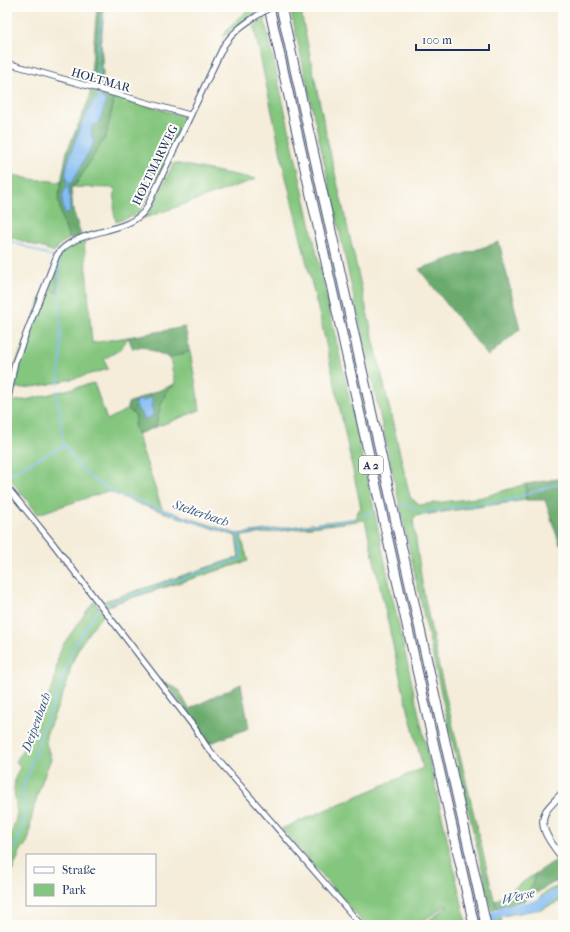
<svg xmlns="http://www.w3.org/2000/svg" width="570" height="932" font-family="'IM FELL French Canon',serif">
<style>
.green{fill:#84c67e;stroke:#507a6e}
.forest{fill:#6bab6d;stroke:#436d66}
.water{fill:#83bbf3;stroke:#4f75a8}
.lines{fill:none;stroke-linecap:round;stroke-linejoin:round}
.stream{stroke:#83bbf3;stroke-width:1.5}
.river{stroke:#83bbf3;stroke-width:9}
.minor-casing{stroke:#3c4c71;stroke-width:7}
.tertiary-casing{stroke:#3c4c71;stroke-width:8}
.motorway-casing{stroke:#3c4c71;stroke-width:11}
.minor{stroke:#fff;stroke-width:5}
.tertiary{stroke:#fff;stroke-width:6}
.motorway{stroke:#fff;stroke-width:9}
.minor-bridge-casing{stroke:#3c4c71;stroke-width:7;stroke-linecap:butt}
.minor-bridge{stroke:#fff;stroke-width:5}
.labels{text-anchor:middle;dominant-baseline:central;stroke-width:4;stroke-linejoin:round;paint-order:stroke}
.shield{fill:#fdfcf7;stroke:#5f6c8c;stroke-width:1}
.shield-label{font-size:11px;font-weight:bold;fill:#1b2f5e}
.street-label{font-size:12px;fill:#1b2f5e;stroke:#fdfcf7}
.water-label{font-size:13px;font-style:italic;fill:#3a598b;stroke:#fdfcf7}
</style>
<rect width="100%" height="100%" fill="#fdfcf7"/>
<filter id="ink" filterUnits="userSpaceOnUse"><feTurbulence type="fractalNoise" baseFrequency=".025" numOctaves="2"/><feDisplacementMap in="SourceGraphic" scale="8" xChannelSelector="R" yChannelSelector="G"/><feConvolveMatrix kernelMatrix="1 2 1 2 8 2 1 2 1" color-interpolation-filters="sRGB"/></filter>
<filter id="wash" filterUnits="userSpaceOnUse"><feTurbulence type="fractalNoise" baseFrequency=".012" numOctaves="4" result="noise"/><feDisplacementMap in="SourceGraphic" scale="16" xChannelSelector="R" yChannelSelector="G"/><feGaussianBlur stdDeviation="0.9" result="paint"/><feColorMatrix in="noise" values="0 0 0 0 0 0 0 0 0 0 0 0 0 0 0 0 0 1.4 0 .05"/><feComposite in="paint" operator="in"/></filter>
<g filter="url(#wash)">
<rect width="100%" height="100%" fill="#f5edda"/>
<g class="green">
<path d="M250,7L262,8L222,37L227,30Z"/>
<path d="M290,7H300L328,143L410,497L419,505L483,497L526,484V500L415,516L413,520L423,589L439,667L496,908L492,911L441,693Z"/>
<path d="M264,17L372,500L391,591L466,922H465V925H422L447,907V905L416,925H365L281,829L423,768L403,690L365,520L241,536L248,561L118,602L106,607L102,602L239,557L236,536L142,505L108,491L38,514L7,475V432L10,402L30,399L94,383L107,420L128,409L136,416L134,425L162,509L237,534L357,518C357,513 357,511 361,508L323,330L284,169L254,27Z"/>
<path d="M115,96L186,117L163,166L140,211L136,215L116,222L114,213L115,188L70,187L76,184L106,136Z"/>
<path d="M174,163L256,179L139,220L149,213Z"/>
<path d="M7,173L30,179L61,182L62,184C55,204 63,219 69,239L60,244L55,252L7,236Z"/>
<path d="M84,239L92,343L128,337L121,349L104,359L108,369C80,377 40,389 12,388L16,364L45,288L59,292V256L63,249Z"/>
<path d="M190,351L200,410L156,427C160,408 160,397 175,384L170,358Z"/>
<path d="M94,601L104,614L92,628L79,647L71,666L67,684L46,735V743L51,759C45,773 40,786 36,800C34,807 32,815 31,822C29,834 31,841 21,850L7,884V850L17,814L14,790L15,778L20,767L16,762L37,723L54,683L58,658L62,646Z"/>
<path d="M535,874L531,888L523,896V901H521L518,898L507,897L504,895Z"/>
<path d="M563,886V900L542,909L501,916L502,925H495L492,913L503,906H514L539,900C543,891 554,887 563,886Z"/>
</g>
<g class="forest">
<path d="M97,7H104L101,42L103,74L101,89L93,86L91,75Z"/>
<path d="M90,89L115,96L106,136L76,184L71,187L73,210L81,235L69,239L62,219L58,199L67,151L90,97Z"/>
<path d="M499,242L520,329L488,356L419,269Z"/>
<path d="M59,256V293L45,288Z"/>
<path d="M185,327L190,351L170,358L142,346L133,349L128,337Z"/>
<path d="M175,384C160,397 160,409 156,427L138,434L134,425L136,416L128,409V403Z"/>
<path d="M563,478V544L560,545L545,500H526V484Z"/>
<path d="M165,682L179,690L189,709L241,684L249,728L208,744Z"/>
<path d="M556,860L563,869V880L553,883L523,901V896L531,888L535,874Z"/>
<path d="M504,895L507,897L518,898L521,901C512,904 504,904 496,908L494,901Z"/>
</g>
<g class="water">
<path d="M99,97L105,99L106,103L98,124L93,125L91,134L94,142L72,183L67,184C66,180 66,175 66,171C68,157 87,104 99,97Z"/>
<path d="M66,187L69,188L70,211L66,214C61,207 61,194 66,187Z"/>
<path d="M149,397L153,400L151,407L153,411V415L148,419H145L136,407L135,402L139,400L144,401Z"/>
</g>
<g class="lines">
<g class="stream">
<path d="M98,88L100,80L97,59L103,7"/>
<path d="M98,93L99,97"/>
<path d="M67,184L68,187"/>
<path d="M7,240L53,257"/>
<path d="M58,384L61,357L59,260"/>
<path d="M57,391L63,441"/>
<path d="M64,444L74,460L83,470L95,481L115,493L199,523L238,535L355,519"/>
<path d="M7,475L65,445"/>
<path d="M401,505H407L416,509"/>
<path d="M423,512L513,499L563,482"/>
<path d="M363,515L373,511"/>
<path d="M106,604L242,558L238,535"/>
<path d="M7,869L24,824L25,802L22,791L24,782L31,770V761L36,754L41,732L56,697L73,647L98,609"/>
</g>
<path class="river" d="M479,925L504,910L538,905L555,895L563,893"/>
</g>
</g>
<g filter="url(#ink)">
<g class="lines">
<defs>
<g id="minor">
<path d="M7,63L190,115"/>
<path d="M7,405L15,362L57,255C76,227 127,236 146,209L224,45C234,31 244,24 258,15"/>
<path d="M7,487L51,541L194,727L207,747L361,925"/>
</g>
<path id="tertiary" d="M563,792C558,798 550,805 546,811C536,828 554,846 563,859"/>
<g id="motorway">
<path d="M269,7L474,925"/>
<path d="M281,7L486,925"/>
</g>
</defs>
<use href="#minor" class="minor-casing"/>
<use href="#tertiary" class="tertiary-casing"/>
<use href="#motorway" class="motorway-casing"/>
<use href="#minor" class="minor"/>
<use href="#tertiary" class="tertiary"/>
<use href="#motorway" class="motorway"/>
<defs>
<path id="minor-bridge" d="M258,15L271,7"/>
</defs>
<use href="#minor-bridge" class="minor-bridge-casing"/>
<use href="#minor-bridge" class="minor-bridge"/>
</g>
</g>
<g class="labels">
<rect class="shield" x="359" y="456" width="24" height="18" rx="3"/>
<g class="shield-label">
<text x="371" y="465">A 2</text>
</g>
<g class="street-label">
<text transform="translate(101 80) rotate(16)">HOLTMAR</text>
<text transform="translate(155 165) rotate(-64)">HOLTMARWEG</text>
</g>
<g class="water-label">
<text transform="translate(201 513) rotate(19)">Stelterbach</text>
<text transform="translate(36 722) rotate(-70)">Deipenbach</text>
<text transform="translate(518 896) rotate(-13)">Werse</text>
</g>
</g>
<rect width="570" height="932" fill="none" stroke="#fdfcf7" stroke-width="24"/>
<rect x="26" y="854" width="130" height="52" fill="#fdfcf7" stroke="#a3aaba"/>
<rect x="34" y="867" width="20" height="6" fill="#ffffff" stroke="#a3aaba"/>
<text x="62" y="874" font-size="12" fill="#1b2f5e">Straße</text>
<rect x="34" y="884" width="20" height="12" fill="#84c67e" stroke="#a3aaba"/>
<text x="62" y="894" font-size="12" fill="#1b2f5e">Park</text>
<path d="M416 44v6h73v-6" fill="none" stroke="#1b2f5e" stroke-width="2"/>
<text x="422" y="44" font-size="12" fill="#1b2f5e" stroke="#fdfcf7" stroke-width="3" paint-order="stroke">100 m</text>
</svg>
